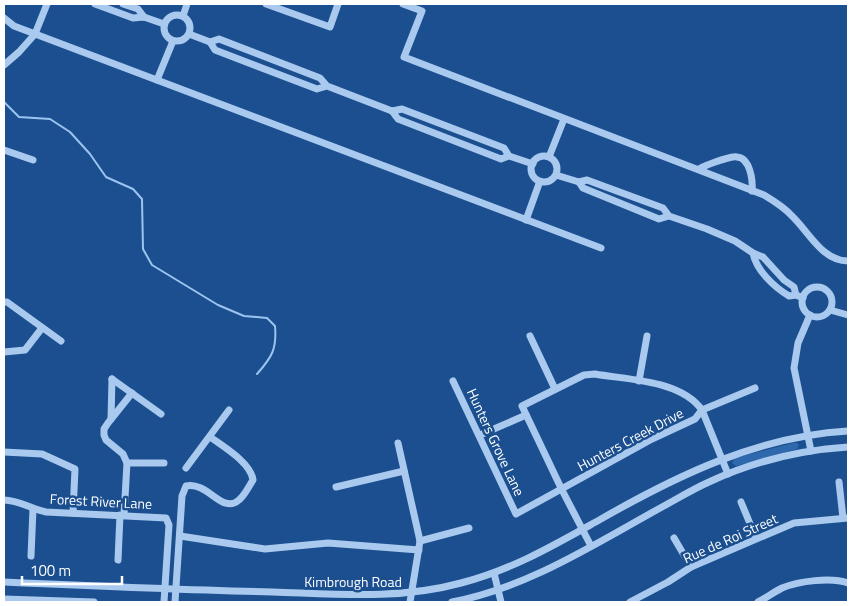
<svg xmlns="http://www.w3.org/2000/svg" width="852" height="606" font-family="'Titillium Web',sans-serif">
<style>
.green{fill:#2e69ad}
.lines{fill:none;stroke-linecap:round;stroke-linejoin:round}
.stream{stroke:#9cc4f0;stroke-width:2}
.minor{stroke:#a9c9ee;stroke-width:7}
.labels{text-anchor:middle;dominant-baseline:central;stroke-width:5;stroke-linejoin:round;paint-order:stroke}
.street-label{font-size:14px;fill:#fff;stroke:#1b4f8f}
</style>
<rect width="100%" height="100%" fill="#1b4f8f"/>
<path class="green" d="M793,443H797L799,445L797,449L736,466L732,463L735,458Z"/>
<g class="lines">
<path class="stream" d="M4,102L19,117L50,119L70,132L90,154L106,177L133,189L142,199L143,249L152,265L218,305L244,316L267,318L275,326C277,349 272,357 257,374"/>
<g class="minor">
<path d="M95,4L133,18L144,17L164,24"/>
<path d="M123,4L138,9L144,17"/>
<path d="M266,4L330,27L338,4"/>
<path d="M403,4L422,11L404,57L764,195C774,201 784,207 792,216C809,232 822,261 848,261"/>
<circle cx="177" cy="28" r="13"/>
<path d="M183,16L187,4"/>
<path d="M4,18L14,26L601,248"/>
<path d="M189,34L210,42"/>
<path d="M4,65L19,52L35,34L47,4"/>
<path d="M157,80L173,41"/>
<path d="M327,86L317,89L215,50L210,42L219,39L320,78L327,86L392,111"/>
<path d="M4,150L33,160"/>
<path d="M509,156L501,159L398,119L392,111L402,109L504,148L509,156L533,164"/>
<circle cx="544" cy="169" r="13"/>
<path d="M549,157L564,119"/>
<path d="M699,169C706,165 713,163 721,160C726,159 732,156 737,157C750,158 753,180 752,191"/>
<path d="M556,175L579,182"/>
<path d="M669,216L663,208L587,180L579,182L583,188L659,219L669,216L707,229L735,241L753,253"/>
<path d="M526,220L540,181"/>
<circle cx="817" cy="302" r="15"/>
<path d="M796,295L794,287L784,280L763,257L753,253C756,270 774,287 789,296L796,295L803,298"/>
<path d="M4,302H7L61,341"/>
<path d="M830,310L848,315"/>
<path d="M810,315L798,343L794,368L811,451"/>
<path d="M530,336L555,389"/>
<path d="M4,352L25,350L42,328"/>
<path d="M112,379L161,414"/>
<path d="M453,381L516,514L652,439L695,419L702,410L755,388"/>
<path d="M639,381L647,336"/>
<path d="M111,419L112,379"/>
<path d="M480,435L526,415"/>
<path d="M398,443L420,541L410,602"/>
<path d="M4,452L42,454L75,469L73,513"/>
<path d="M127,463H164"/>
<path d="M186,468L229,410"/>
<path d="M839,482L843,518"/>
<path d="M336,487L404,471"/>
<path d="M4,500C18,500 32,509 46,512L166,518L169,525L164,602"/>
<path d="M741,502L756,538"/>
<path d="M124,515L127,463L123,454L106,440L104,435V429L108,423L132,393"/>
<path d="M180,536L265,549L328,543L419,550"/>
<path d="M674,538L691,567"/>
<path d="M420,541L469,528"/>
<path d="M591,546L562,490L522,406L584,375L595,374C629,380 681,380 702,410L728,474"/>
<path d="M31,556L33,509"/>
<path d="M118,560L120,515"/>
<path d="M494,573L501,602"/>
<path d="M4,582C93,586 183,590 273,592C336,594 399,600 461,583C512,570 556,544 601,519C678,475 759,436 848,431"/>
<path d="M4,599L94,602"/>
<path d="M175,602L182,496L186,486C208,481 222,515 239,500C245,495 249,486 253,480C251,463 224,447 210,437"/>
<path d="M452,602C527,588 595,544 662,507C677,499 693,489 709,482C752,462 801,450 848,447"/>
<path d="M630,602L668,582L691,567L794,523L848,518"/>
<path d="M758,602C766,598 774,592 782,588C799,581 831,577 848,583"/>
</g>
</g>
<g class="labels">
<g class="street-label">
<text transform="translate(630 439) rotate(-28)">Hunters Creek Drive</text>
<text transform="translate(496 442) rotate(65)">Hunters Grove Lane</text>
<text transform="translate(101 501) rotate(3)">Forest River Lane</text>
<text transform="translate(730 538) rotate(-24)">Rue de Roi Street</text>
<text x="353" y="581">Kimbrough Road</text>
</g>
</g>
<rect width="852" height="606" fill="none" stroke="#ffffff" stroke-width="10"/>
<path d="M22 576v8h100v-8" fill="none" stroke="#ffffff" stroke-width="2.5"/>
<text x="30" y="576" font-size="15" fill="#ffffff" stroke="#1b4f8f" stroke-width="4" paint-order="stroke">100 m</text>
</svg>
